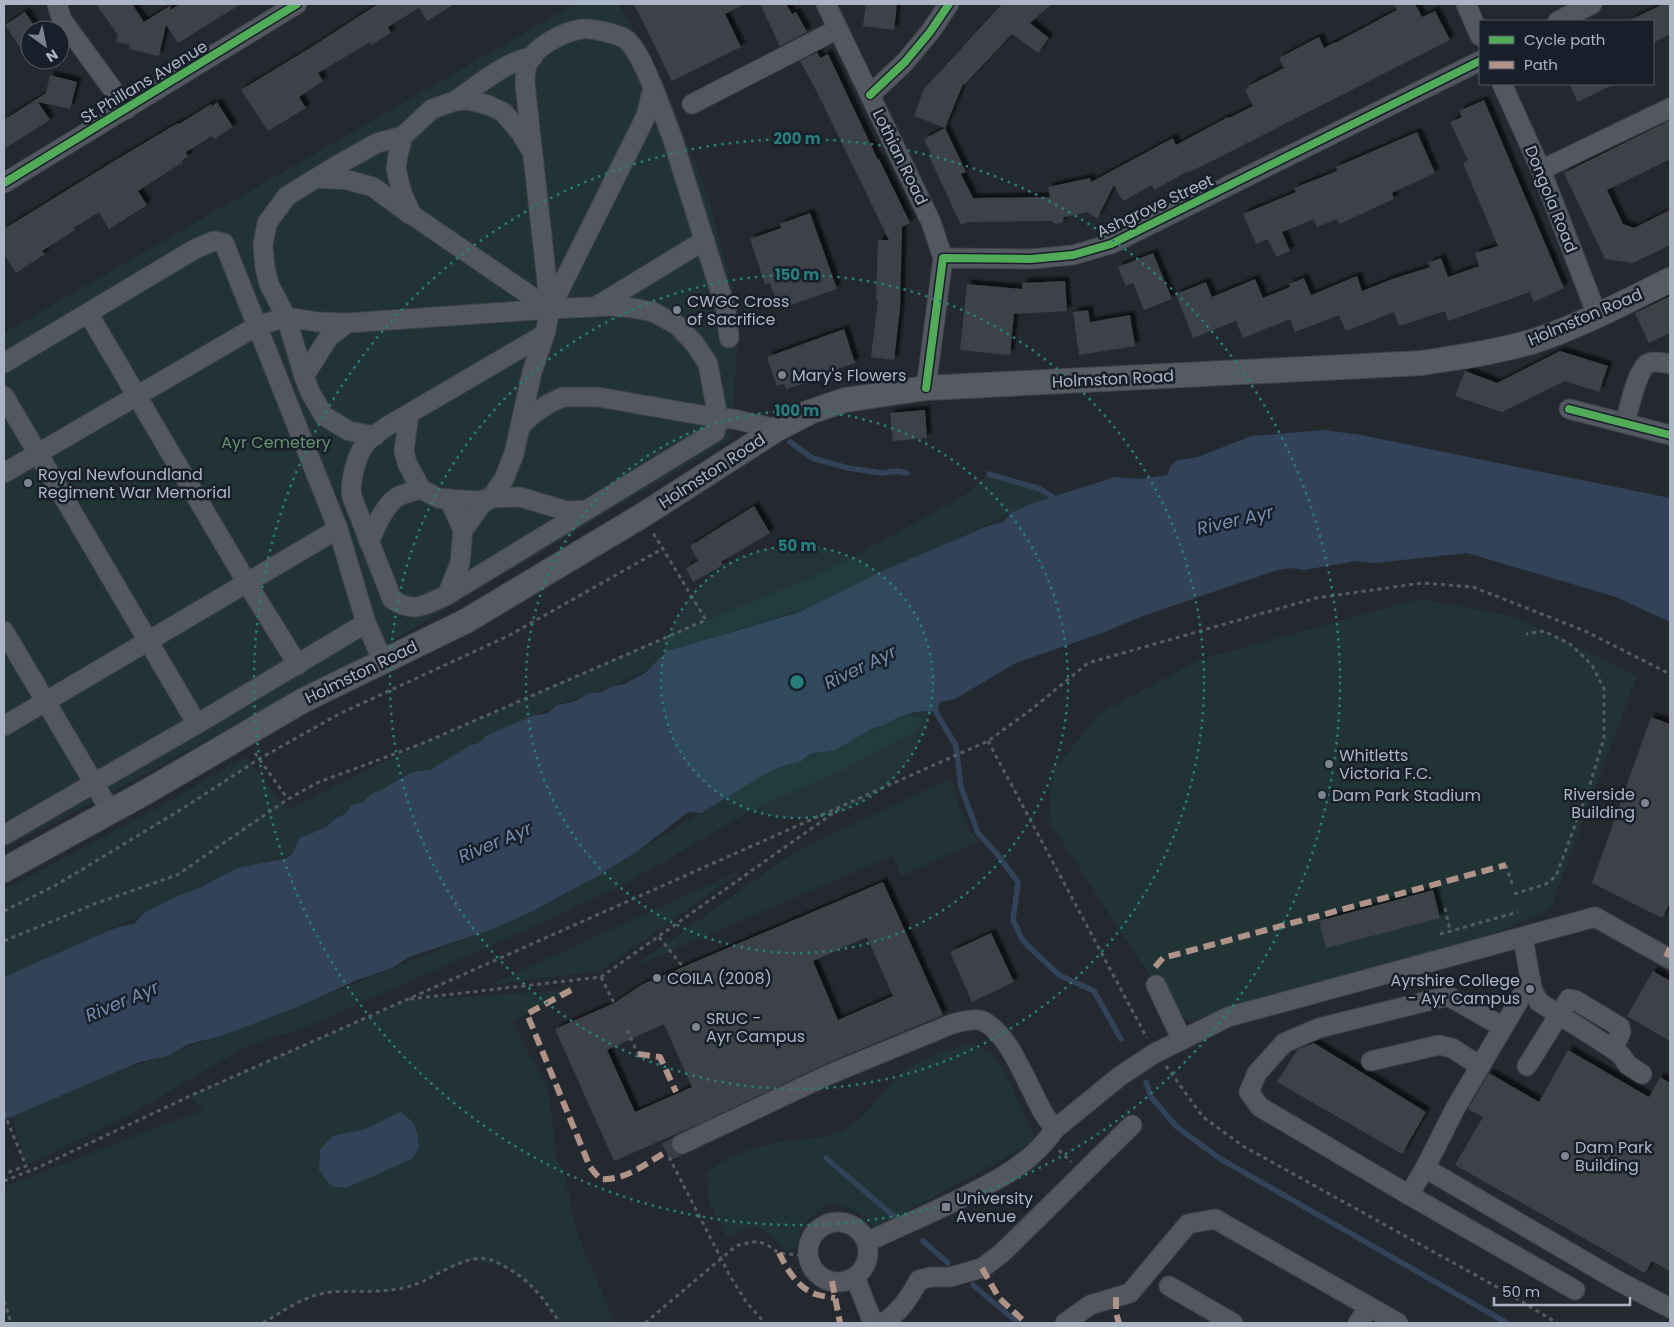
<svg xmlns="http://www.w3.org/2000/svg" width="1674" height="1327" font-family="Poppins,sans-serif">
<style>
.green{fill:#213335}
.water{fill:#314259}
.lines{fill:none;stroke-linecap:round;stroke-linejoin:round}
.stream{stroke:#314259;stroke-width:5.5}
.building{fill:#3e4249;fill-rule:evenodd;filter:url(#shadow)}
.minor-tunnel{stroke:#383e46;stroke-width:19;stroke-dasharray:19 9;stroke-linecap:butt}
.minor-casing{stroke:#404449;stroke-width:21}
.major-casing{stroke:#41454d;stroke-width:26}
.path{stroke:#565c62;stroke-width:3;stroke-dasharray:4 4;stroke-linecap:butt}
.minor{stroke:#53575f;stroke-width:19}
.major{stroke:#565a61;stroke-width:24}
.quiet{stroke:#af9288;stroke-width:6;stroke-dasharray:12 6;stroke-linecap:butt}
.cycleway-casing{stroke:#181f2a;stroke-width:11}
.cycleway{stroke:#51ab58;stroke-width:8}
.ring{fill:none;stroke:#277f7b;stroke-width:2.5;stroke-dasharray:2.5 5}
.poi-dot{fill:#7c8490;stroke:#181f2a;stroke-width:2}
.labels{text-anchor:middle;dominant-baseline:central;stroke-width:5;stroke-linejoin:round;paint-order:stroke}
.street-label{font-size:16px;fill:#acb5c3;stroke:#181f2a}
.poi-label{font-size:16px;fill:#acb5c3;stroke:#181f2a;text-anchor:start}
.park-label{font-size:16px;fill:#64936e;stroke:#181f2a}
.water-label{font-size:18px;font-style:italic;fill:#748cac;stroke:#181f2a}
.centre{fill:#277f7b;stroke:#181f2a;stroke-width:2.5}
.ring-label{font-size:15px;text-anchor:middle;font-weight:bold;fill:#277f7b;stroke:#181f2a;stroke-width:5;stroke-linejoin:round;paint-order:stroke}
</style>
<defs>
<filter id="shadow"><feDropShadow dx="4.5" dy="-4.5" stdDeviation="1" flood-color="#0009"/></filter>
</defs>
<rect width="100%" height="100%" fill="#242930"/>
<g class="green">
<path d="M575,4H618L665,86L708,196L733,290L738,326L732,438L389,643L63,818L4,848V333Z"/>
<path d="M989,474L1053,497L1033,503L1010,513L957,539L871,577L808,607L678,648L650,668L613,686L557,705L519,722L308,835L292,854L256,864L209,882L153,910L4,977V890L152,811L245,757L288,810L334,786L440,736L675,633L824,572L961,498Z"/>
<path d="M1419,599L1512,616L1637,676L1550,909L1481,939L1279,995L1190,1022L1169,1005L1048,820L1054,770L1099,714L1199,660Z"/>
<path d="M907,715L924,719L916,731L841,771L758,807L628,882L550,919L307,1027L249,1045L129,1115L26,1166L12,1116L113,1074L287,1011L464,939L561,897L762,776L857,738Z"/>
<path d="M951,778C956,799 964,824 978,841L902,876L892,856L633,967L793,853Z"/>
<path d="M745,869L600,971L489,985Z"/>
<path d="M571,990L513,1022L548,1089L557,1160L563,1169L578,1236L615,1323H560L538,1291L510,1269L471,1260L405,1287L380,1292H330L300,1300L263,1323H4V1187L203,1110L190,1096L407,1000Z"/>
<path d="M969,1044L993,1054L1007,1077L1035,1138L1016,1152L876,1228C859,1211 852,1208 829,1203L812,1216L800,1231L799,1248L785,1251L765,1230L751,1226L727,1237L713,1211L708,1197L707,1173C713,1168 719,1163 726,1160C741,1152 766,1144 784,1141C802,1139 823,1139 840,1132C861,1123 878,1097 895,1080C915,1060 942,1051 969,1044Z"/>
</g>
<g class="water">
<path d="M1324,430L1361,435L1670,498V622L1616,597L1467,553L1375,563L1356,561L1304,570L1291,568L1277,570L1143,616L1105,632L1016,663L955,699L940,702L936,712L926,711L915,712L899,717L885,725L872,729L835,750L810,754L800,762L784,766L762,776L701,813L688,812L639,850L598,876L531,912L493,929L409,957L392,968L357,980L314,1000L287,1011L221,1036L189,1044L167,1056L140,1062L4,1120V977L96,936L118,927L134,924L144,913L176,897L199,888L237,868L287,858L292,854L300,837L308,835L327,826L335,819L345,814L352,805L363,802L371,794L381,790L412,772L430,770L469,746L479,743L486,736L531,716L548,713L557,705L576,701L589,693L602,692L613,686L624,684L634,679L645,673L667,651L797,613L889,568L985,527L1003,522L1010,513L1033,503L1115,477L1139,479L1167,475L1171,465L1178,460L1198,457L1251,436Z"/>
<path d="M400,1112L413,1122L417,1132L419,1147L412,1159L346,1188L331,1186L319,1170L320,1150L332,1136L366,1129Z"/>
</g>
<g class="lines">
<g class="stream">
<path d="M790,442L812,458L848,468L881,473L897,471L907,473"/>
<path d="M989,474L1040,489L1059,501"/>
<path d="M934,705L936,712L956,746L961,787L978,833L997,854L1018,882L1013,920L1023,941L1059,975L1094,991L1121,1039"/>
<path d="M1146,1082L1151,1097L1177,1127L1219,1158L1507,1323"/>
<path d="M826,1158L897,1219"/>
<path d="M923,1241L948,1263"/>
<path d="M973,1285L1018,1323"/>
</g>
</g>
<g class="building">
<path d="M96,4H132L144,22L171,5L170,10L180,4H241L178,43L166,25L159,56L129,49L130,45L116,42L118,35Z"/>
<path d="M378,4H455L427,21L419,8L388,27L391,33L371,45L370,42L318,73L323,81L299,97L306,108L268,131L241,90L313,46Z"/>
<path d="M634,4H745L725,14L741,47L672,81Z"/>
<path d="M760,4H786L792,14L796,12L807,32L780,46Z"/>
<path d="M866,4H897L894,30L863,26Z"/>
<path d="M1002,4H1052L1030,23L1049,38L1038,53L1012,34L964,85L963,84L945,128L914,116L924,89Z"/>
<path d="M1394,4H1415L1422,17L1435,11L1450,40L1212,161L1189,172L1188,171L1154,190L1152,185L1123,201L1114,185L1097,219L1088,212L1064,217L1062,223L1055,224L1051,221L968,222L961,225L929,156L932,155L924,139L945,128L966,172L961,174L973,198L1050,197L1048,187L1090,178L1091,182L1173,138L1176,145L1228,117L1229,118L1253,106L1245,90L1249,88L1248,86L1284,68L1279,58L1319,37L1324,48L1335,42V43L1397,10Z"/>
<path d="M1663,4H1670V34L1653,43V21H1628Z"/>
<path d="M25,12L37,30H30V62L5,25Z"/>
<path d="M817,52L820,58L828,54L878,160L879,159L910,223L902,227L900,309L894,360L871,357L878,300H876L878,240H889L818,94L800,61Z"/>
<path d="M50,75L77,82L70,109L38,102L50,120L4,149V120L46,93Z"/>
<path d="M1569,84H1614L1578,102Z"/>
<path d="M1484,100L1564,288L1534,302L1530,292L1448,321L1445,311L1399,326L1394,312L1346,331L1339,315L1295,332L1290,319L1243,338L1236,321L1193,338L1176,294L1206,282L1212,297L1255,279L1263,298L1290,287L1289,284L1304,278L1311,295L1357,276L1362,291L1392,279L1430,267L1428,263L1441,258L1448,277L1479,266L1475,253L1498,246L1463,163L1468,160L1450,122L1462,117L1459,111Z"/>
<path d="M217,102L233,127L214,139L212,136L186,152L188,157L182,160L183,162L138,191L147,205L109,229L99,212L74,228L75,230L42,251L45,254L16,273L4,254V229L114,161L178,123L179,124L211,104L212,106Z"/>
<path d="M1670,120V159L1607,190L1623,224L1634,228L1670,210V245L1633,263L1605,259L1564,173Z"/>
<path d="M1417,132L1435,173L1392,193L1394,199L1339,224L1337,219L1317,227L1314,219L1282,232L1290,251L1276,257L1268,239L1256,244L1243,214L1296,192L1294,188L1337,171L1336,167Z"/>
<path d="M810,213L837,289L779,309L770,283L765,284L750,239L781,228L780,224Z"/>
<path d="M1153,253L1172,299L1144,310L1133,283L1126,286L1118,267Z"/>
<path d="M1065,281L1067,311L1014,314L1010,355L960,350L967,284L1022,289V283Z"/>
<path d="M1670,296V333L1649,343L1635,313Z"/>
<path d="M1088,310L1090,322L1130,315L1135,346L1079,355L1073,312Z"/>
<path d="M844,329L855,363L811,378L812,381L786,389L784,384L777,386L767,357Z"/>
<path d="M1560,351L1608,366L1599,392L1565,381L1502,412L1455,396L1465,371L1497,383Z"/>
<path d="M925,410L927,438L893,441L890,413Z"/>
<path d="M754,506L770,533L721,562L723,565L693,582L686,568L698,561L690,546Z"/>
<path d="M1651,717L1670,724V903L1662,918L1592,883Z"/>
<path d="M883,882L943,1015L823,1065L699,1124L614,1161L555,1029L614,1003L643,984ZM867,937L893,996L838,1020L813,961ZM664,1024L692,1087L635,1112L607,1050Z"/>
<path d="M1433,890L1440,918L1326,948L1319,921Z"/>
<path d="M991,933L1014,982L972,1002L950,952Z"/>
<path d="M1653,971L1670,981V1041L1627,1016Z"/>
<path d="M1314,1043L1426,1112L1402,1154L1277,1082L1298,1049Z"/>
<path d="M1568,1050L1649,1097L1660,1077L1670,1083V1271L1652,1261L1645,1273L1455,1165L1483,1117L1468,1109L1489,1073L1539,1102Z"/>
</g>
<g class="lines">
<path class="minor-tunnel" d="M666,1152L682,1144"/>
<defs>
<g id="minor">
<path d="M57,4L62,20L127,109"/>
<path d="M826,4L931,222L943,258"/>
<path d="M1466,4L1480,36"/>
<path d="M1558,21L1592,4"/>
<path d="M1502,84L1541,170L1597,315"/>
<path d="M653,87L672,137L726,310L729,338"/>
<path d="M870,95L905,62L930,32L949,4"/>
<path d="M455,101C475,87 509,59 533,57"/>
<path d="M692,104L838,29"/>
<path d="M531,150L520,132L503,112L488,105L469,100L455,101L432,109L403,136L398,155L396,169L402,193L412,215L550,309"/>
<path d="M1541,170L1670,108"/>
<path d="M316,178L348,180L373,187L411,215"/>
<path d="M4,183L297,4"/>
<path d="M595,307L705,240"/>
<path d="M88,313L247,583L298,665"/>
<path d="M4,363L195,249L214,241L224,243L338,529L366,623L197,724L4,835"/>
<path d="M304,376L329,337L347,323"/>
<path d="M926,388L943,258L1031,259L1073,255L1111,244L1480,61"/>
<path d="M4,396L197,724"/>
<path d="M1569,409L1670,435"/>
<path d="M409,414L404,451L407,463L421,489L438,498L449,499L477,501L491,498L504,479L514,454L532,372L545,334"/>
<path d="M1625,423C1629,409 1636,373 1647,364C1654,360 1663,363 1670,364"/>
<path d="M520,427L532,415L548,404L563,397H598L718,418L733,419L777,429"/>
<path d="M375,436L349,431L324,416L310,392L304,376L286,317L269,284L265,268L263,245L267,223L287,196L336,166L377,143L403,136"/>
<path d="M4,473L257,326L286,317L318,322L347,323L550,309L610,306L633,308L653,312L677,325L695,344L708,364L718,418L715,432L447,595C426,605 413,614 392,599L352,497C349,483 357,452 367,442C372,436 380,432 386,427L545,334L550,309L646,116L653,87C647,74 637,46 624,38C616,34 592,28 583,29C564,31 530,48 526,69C525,74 525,79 525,84L550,309"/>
<path d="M463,530L481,505L491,498L520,497L567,511L587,510"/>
<path d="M369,542C375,528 385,503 399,496C406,493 414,491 421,489"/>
<path d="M447,595L460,563L463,530L449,499"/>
<path d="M366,623L383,661"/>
<path d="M4,631L111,812"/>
<path d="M4,726L338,529"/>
<path d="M1523,938L1532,989L1539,1002L1613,1049L1621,1055L1628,1065L1642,1074"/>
<path d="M1531,980L1456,1107L1425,1168L1409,1195L1575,1290"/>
<path d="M1156,985L1182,1040"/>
<path d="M1371,1061L1439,1045L1452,1048L1480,1066"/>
<path d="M1527,1066L1569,999L1575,1000L1620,1027L1621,1032L1613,1049"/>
<path d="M682,1144L828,1075L952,1024C960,1022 970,1019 979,1020C1008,1027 1029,1090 1044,1114C1047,1119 1051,1124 1055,1129"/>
<path d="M1425,1168L1620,1282L1670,1308"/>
<path d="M1409,1195L1260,1107L1249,1092L1257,1073L1284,1043L1319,1028L1448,996L1503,1027"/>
<circle cx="838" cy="1252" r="30"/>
<path d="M867,1242C892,1230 918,1219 943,1207C984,1187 1029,1168 1055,1129L1120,1076L1155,1053L1228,1017L1595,917L1670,959"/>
<path d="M855,1277L873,1323"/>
<path d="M1169,1286L1233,1323"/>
<path d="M883,1323C900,1312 909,1298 919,1280L931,1277H950L982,1268L1002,1253L1132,1125"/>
<path d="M1065,1323L1090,1305L1130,1293L1188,1224L1215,1219L1398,1323"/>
<path d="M1358,1323L1369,1307"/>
</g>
<path id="major" d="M4,870L146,792L304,700L466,621L643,515L777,429L810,412L845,400L926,388L1422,363C1459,357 1498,352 1534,341C1580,326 1627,301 1670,280"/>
</defs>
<use href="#minor" class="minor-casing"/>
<use href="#major" class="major-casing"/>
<g class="path">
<path d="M988,741L1147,1038"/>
<path d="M255,753L288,799"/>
<path d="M1506,865L1513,887"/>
<path d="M1514,894L1546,884L1556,876L1588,791L1604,738V689L1592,665L1570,644L1544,631L1526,634"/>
<path d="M1445,908L1450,931"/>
<path d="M4,911L58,884L185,807L259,759L339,714L508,636L662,549"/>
<path d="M1440,934L1518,912"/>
<path d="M659,937L683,967"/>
<path d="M4,941L97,903L177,875L288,799L319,782L421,744L706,620L652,531"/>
<path d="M601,977L614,1003"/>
<path d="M410,999L601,977L839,809"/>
<path d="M627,1030L638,1054"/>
<path d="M1166,1066L1203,1117L1243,1146L1506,1292L1557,1323"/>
<path d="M4,1113L26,1166L4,1174"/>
<path d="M1059,1150L1071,1162"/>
<path d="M669,1157L730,1276L747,1303L765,1323"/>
<path d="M4,1181L37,1168L190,1096L988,741L1032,709L1088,663L1316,598L1422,583L1473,587L1585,631L1670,674"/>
<path d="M4,1301L11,1323"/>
<path d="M263,1323C285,1310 305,1295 331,1292C360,1290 387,1294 414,1285C436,1277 465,1254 488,1259C496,1261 502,1265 509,1269C532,1282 546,1302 560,1323"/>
<path d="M645,1323L736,1246L751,1242H760L769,1246L779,1253L808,1256"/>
</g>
<use href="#minor" class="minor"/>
<use href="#major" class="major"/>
<g class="quiet">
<path d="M1666,957L1670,948"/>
<path d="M1155,967L1163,958L1506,865"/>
<path d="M571,990L527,1014L590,1167L600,1179C625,1181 645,1164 666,1152"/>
<path d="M638,1054L660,1057L676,1092"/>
<path d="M779,1253C787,1269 797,1287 815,1294C821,1296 829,1297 835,1298"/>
<path d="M982,1268L999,1298L1026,1323"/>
<path d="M832,1281L840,1323"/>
<path d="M1116,1297V1313L1119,1323"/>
</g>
<defs>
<g id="cycleway">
<path d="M870,95L905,62L930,32L949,4"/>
<path d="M4,183L297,4"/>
<path d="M926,388L943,258L1031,259L1073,255L1111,244L1480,61"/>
<path d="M1569,409L1670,435"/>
</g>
</defs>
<use href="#cycleway" class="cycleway-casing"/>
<use href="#cycleway" class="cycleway"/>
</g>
<circle cx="797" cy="682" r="136" fill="#277f7b" fill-opacity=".12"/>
<g class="ring">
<circle cx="797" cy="682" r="136"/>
<circle cx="797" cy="682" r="271"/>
<circle cx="797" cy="682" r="407"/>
<circle cx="797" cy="682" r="543"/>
</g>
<g class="poi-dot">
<circle cx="677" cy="310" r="5"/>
<circle cx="782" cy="375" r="5"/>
<circle cx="28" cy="483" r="5"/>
<circle cx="1329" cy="764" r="5"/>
<circle cx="1322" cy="795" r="5"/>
<circle cx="1645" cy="803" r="5"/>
<circle cx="657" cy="978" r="5"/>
<circle cx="1530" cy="989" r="5"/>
<circle cx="696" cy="1027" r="5"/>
<circle cx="1565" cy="1156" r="5"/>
<rect x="941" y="1202" width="10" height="10" rx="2.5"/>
</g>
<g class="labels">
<g class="street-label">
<text transform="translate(144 82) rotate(-31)">St Phillans Avenue</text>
<text transform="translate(900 157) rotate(64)">Lothian Road</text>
<text transform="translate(1551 199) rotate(68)">Dongola Road</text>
<text transform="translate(1155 206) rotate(-25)">Ashgrove Street</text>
<text transform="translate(1585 317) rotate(-23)">Holmston Road</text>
<text transform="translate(1113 379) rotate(-3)">Holmston Road</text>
<text transform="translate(712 471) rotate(-33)">Holmston Road</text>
<text transform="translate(361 672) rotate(-26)">Holmston Road</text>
</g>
<g class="poi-label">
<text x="687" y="301">CWGC Cross<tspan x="687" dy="18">of Sacrifice</tspan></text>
<text x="792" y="375">Mary's Flowers</text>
<text x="38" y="474">Royal Newfoundland<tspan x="38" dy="18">Regiment War Memorial</tspan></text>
<text x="1339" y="755">Whitletts<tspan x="1339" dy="18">Victoria F.C.</tspan></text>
<text x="1635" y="794" text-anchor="end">Riverside<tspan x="1635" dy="18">Building</tspan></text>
<text x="1332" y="795">Dam Park Stadium</text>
<text x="667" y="978">COILA (2008)</text>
<text x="1520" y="980" text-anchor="end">Ayrshire College<tspan x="1520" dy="18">- Ayr Campus</tspan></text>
<text x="706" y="1018">SRUC -<tspan x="706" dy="18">Ayr Campus</tspan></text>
<text x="1575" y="1147">Dam Park<tspan x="1575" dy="18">Building</tspan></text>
<text x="956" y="1198">University<tspan x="956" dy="18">Avenue</tspan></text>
</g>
<g class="park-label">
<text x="276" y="442">Ayr Cemetery</text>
</g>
<g class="water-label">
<text transform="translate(1235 520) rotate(-13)">River Ayr</text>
<text transform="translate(860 667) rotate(-26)">River Ayr</text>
<text transform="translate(495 842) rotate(-23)">River Ayr</text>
<text transform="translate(122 1001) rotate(-23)">River Ayr</text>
</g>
</g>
<circle cx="797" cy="682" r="8" class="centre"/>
<g class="ring-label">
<text x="797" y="144">200 m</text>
<text x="797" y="280">150 m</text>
<text x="797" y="416">100 m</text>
<text x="797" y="551">50 m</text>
</g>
<rect width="1674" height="1327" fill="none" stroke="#acb5c3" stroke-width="10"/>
<rect x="1479" y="20" width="175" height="65" fill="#181f2a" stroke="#535b67"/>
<rect x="1489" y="36" width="25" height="8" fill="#51ab58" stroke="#535b67"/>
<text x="1524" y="45" font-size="15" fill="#acb5c3">Cycle path</text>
<rect x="1489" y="61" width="25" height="8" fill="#af9288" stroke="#535b67"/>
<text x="1524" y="70" font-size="15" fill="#acb5c3">Path</text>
<g transform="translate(45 45) rotate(147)"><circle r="24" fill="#181f2a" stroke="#535b67"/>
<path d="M0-4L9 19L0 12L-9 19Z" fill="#7c8490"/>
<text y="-8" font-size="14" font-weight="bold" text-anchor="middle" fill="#acb5c3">N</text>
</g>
<path d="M1494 1297v8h136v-8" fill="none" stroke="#acb5c3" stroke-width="2.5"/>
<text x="1502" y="1297" font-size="15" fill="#acb5c3" stroke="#181f2a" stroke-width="4" paint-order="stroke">50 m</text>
</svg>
